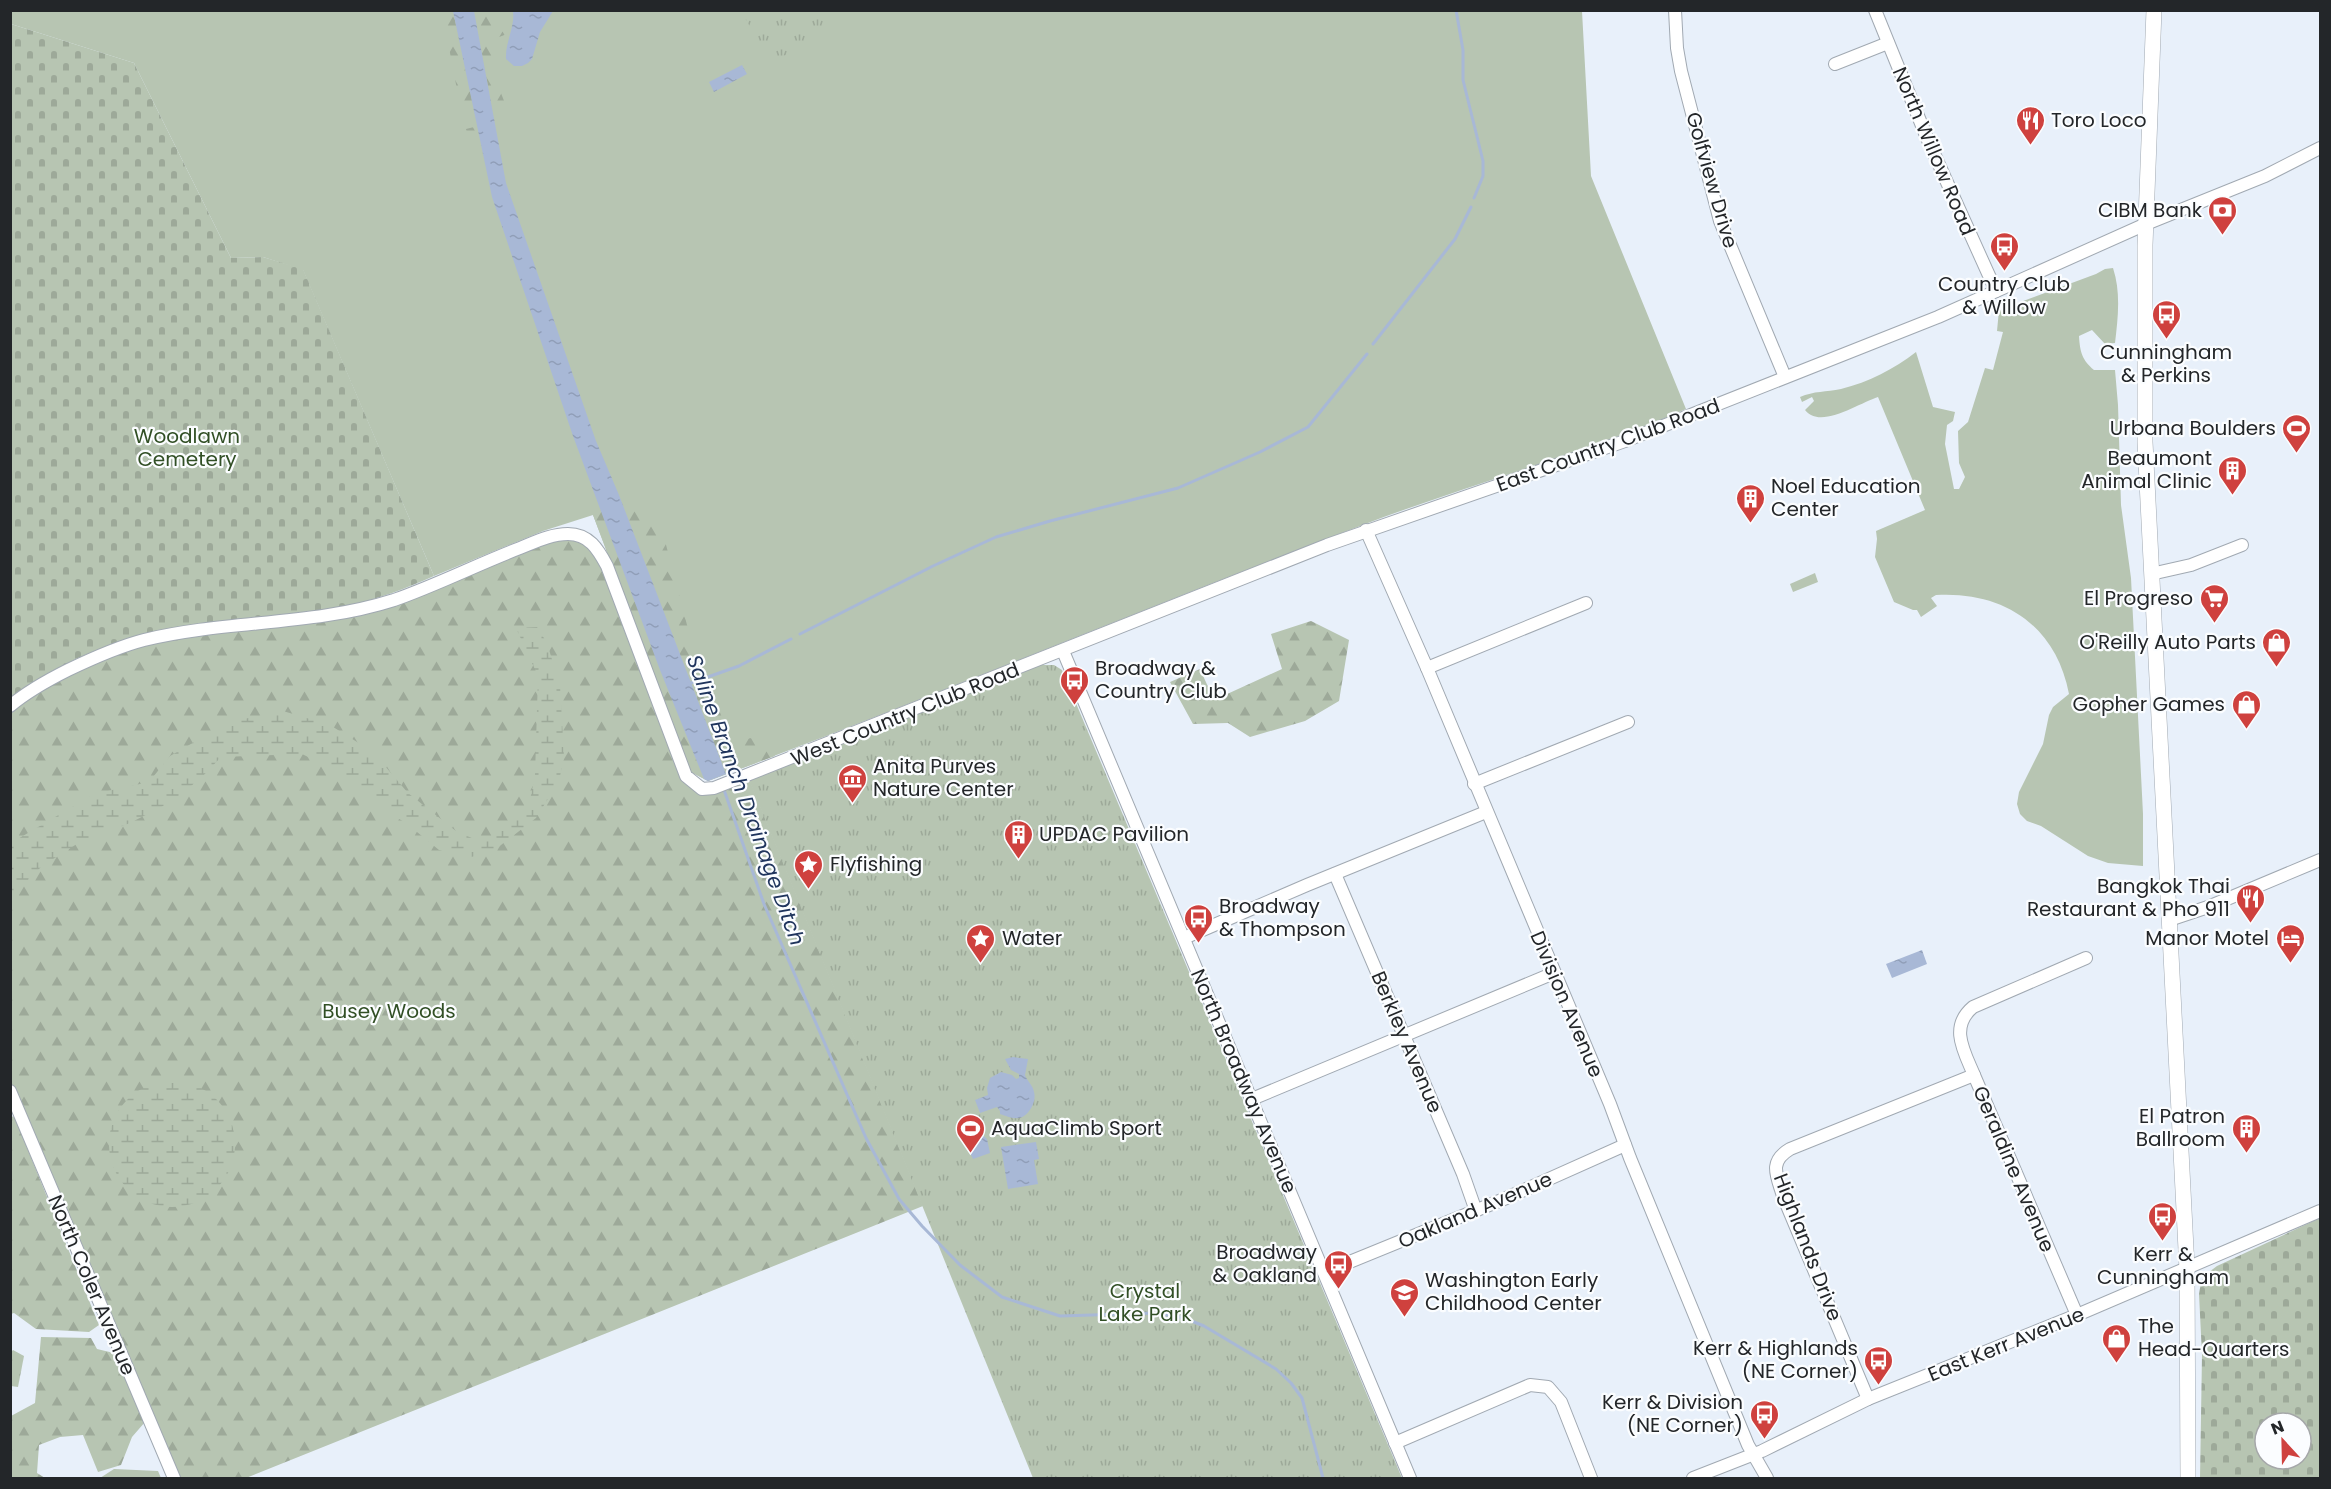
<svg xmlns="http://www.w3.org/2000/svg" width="2331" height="1489" font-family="Poppins,sans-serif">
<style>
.green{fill:#b7c5b2}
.forest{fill:url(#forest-firs)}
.wetland{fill:url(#wetland-marsh)}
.cemetery{fill:url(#cemetery-stones);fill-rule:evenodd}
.park{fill:url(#park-tufts)}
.water{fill:url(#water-ripples)}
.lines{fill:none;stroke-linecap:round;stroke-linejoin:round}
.stream{stroke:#a8b8d6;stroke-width:3}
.minor-casing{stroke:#a1a9b2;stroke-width:14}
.major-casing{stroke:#a1a9b2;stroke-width:16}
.minor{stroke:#fff;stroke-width:12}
.major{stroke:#fff;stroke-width:15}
.labels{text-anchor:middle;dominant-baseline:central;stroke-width:4.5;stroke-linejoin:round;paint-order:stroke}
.poi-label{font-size:20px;fill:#232629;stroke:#fbfdff;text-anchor:end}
.street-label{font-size:20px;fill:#232629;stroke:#fbfdff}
.park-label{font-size:20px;fill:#314f25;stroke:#fbfdff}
.water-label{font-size:21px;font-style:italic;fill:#20355d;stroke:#fbfdff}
</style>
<defs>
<pattern id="forest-firs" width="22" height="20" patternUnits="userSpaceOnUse" patternTransform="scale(1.5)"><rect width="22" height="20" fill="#b7c5b2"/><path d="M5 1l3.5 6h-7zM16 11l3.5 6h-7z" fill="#9da999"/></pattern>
<pattern id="wetland-marsh" width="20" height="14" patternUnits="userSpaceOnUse" patternTransform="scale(1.5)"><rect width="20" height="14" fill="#b7c5b2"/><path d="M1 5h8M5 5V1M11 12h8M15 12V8" fill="none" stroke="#9da999"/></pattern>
<pattern id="cemetery-stones" width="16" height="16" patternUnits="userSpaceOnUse" patternTransform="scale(1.5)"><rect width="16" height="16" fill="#b7c5b2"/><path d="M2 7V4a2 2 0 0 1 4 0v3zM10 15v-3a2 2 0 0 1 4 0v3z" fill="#9da999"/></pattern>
<pattern id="park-tufts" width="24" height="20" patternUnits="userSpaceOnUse" patternTransform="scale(1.5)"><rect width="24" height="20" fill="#b7c5b2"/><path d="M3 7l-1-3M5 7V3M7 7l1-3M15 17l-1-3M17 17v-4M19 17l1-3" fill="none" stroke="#9da999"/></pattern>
<pattern id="water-ripples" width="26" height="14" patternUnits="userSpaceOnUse" patternTransform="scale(1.5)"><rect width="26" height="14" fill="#a8b8d6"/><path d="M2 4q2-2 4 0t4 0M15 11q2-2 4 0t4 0" fill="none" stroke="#909eb8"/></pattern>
</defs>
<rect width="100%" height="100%" fill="#e8f0fa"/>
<g class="green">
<path d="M11,10L1582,11L1591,176L1686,409C1580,455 1467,485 1360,526C1142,609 927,699 708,781L691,772L682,752L593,515L543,531L434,576L303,270L263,257L231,258L134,63L11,24Z"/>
<path d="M2113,268C2121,292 2118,318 2115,343L2105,344L2092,330L2079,336C2080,352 2082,360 2094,370H2115L2118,405L2121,505L2131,578L2143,814V866L2108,863L2088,856L2041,826L2027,821L2020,814L2017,804L2019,792L2043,744L2049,715L2053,707L2069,694C2056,625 2003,591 1936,595L1931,598L1937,606L1921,617L1917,610H1913L1894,602L1875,557L1877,539L1876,531L1925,510L1878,397C1859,403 1820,430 1805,410L1814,401L1812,397L1802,402L1800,397C1814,391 1826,392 1841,389C1869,382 1894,369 1916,352L1933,407L1955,412L1953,421L1947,425L1945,444L1954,489H1959L1965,477L1959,463L1958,431L1968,422L1985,368L1993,370L2003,332L1997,331L1999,310L2096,274L2105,269Z"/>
<path d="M1815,573L1818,582L1793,592L1790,584Z"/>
<path d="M114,1469L158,1471L161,1478H100Z"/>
</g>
<g class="forest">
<path d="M442,11H453L476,119L463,121Z"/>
<path d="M474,11H513L512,32L494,39L495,78L510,116L494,118Z"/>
<path d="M478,126L482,146L471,147L466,129Z"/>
<path d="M626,500L640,504L659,518L687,625L727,731L738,740L765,736L770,738L775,756L708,781L691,772L593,515Z"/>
<path d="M568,534L597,548L696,786L748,776L923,1206L246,1478H174L11,1091L10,706L117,648L352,612Z"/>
<path d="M1311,621L1349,640L1339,701L1305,721L1250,737L1228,723L1193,724L1170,682L1200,669L1214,700L1282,669L1271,634Z"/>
<path d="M10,1115L15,1118L99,1325L89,1332L36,1329L14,1313L11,1314Z"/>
<path d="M41,1337L91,1338L97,1349L118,1354L145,1422L132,1437L121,1465L98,1472L83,1435L60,1437L39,1445L37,1473L45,1478H11V1416L35,1403Z"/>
<path d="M13,1350L24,1356L18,1387L11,1386V1352Z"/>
</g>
<g class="wetland">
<path d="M537,627L547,643L560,686L564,757L559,781L536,818L492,852L471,857L439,850L406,823L382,809L353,779L302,754L221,757L201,778L171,802L130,823L80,842L42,866L11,897V843L94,794L149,782L170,756L229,722L283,711L330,725L373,752L408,793L456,831L483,843L528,810L535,775L538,676L516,628Z"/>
<circle cx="172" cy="1144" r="63"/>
</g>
<g class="cemetery">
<path d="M11,24L134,63L231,258L263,257L303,269L434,576C407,588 378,599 348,606C313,614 275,615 240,619C158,628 76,646 11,699Z"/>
<path d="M2320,1218V1478H2200L2202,1355L2199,1294L2201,1282L2205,1275L2217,1266ZM2265,1423H2301V1459H2265Z"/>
</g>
<g class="park">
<path d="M741,11H828L837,27L771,63Z"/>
<path d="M1041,665H1054L1062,670L1402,1478H1033L749,780Z"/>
</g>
<g class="water">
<path d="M453,11H474L506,183L596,441L619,495L726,774L708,781L704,779L660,670L573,436L492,197Z"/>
<path d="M513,11H553L540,32L532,59L528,63L522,66H514L506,59C505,42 515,28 513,11Z"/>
<path d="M742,65L747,74L714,92L709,82Z"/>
<path d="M1922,950L1927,964L1892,978L1886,964Z"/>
<path d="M1013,1057L1028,1059L1025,1075C1027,1081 1033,1085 1034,1092C1037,1102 1028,1117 1019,1118C1011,1119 1007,1116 1000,1114V1111L997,1107L980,1113L975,1100L988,1095L987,1088L990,1078L1001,1072L1012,1075L1016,1079L1019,1078V1074L1011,1070L1005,1059Z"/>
<path d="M977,1130L987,1139L990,1153L973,1159L965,1142Z"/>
<path d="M1036,1142L1039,1159L1034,1160L1038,1184L1008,1189L1001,1147Z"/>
</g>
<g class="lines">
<g class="stream">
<path d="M1456,10L1463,50V80L1483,161V176L1474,198"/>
<path d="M1373,344L1455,239L1471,207"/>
<path d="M800,634L933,566L996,537L1050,521L1178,488L1260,452L1308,427L1367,354"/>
<path d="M688,684L739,666L791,639"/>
<path d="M723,787L764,904L866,1138L899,1199L922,1226L960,1265L1002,1297L1060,1316L1156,1313L1184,1318L1204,1326L1276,1369L1291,1383L1302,1398L1323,1478"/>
</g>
<defs>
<g id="minor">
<path d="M1675,10L1677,48L1681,71L1720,221L1785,377"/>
<path d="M1875,10L1927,138L1996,291"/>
<path d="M1835,64L1888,43"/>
<path d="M1366,530L1427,668L1610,1104L1630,1158L1748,1445L1767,1478"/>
<path d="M2151,574L2191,565L2242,545"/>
<path d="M1063,651L1410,1478"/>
<path d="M1427,668L1586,603"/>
<path d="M10,706C28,691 48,680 68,670C93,658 117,647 144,640C226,620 313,626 394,600C437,585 478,564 520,548C535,542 551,534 568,534C589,534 598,549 607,566L686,776L702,789L714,788L1327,545L1625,441L1938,317L2146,224L2265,176L2320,148"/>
<path d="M1474,784L1628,722"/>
<path d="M1335,874L1463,1174L1476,1211"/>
<path d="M2169,920L2208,907L2320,860"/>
<path d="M1184,938L1307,885L1486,812"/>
<path d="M10,1091L174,1478"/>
<path d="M1252,1099L1554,973"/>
<path d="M1325,1272L1504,1199L1625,1145"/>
<path d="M2077,1315L1974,1075C1964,1051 1949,1027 1973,1007L2086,958"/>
<path d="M1868,1399L1783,1196C1777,1176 1768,1162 1790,1149L1974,1075"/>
<path d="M1395,1443L1530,1385L1548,1387L1561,1402L1591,1478"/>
<path d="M1693,1478L1762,1451L1868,1399L2077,1315L2320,1211"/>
</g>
<path id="major" d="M2154,10L2145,245V442L2187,1269L2188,1478"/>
</defs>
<use href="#minor" class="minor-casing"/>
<use href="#major" class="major-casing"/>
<use href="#minor" class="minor"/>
<use href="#major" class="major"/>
</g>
<defs>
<symbol id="restaurant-pin" viewBox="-11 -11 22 30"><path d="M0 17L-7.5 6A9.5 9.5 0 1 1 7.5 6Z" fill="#cf413e" stroke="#fbfdff"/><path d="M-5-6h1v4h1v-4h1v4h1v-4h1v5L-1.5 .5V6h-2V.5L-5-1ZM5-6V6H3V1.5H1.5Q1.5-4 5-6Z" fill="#fff"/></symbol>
<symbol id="bank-pin" viewBox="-11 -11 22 30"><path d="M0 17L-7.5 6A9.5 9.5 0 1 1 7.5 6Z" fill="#cf413e" stroke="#fbfdff"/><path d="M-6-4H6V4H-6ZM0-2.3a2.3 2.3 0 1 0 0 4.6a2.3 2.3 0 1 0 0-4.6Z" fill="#fff"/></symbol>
<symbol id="bus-pin" viewBox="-11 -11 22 30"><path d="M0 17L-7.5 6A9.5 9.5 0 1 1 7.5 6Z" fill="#cf413e" stroke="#fbfdff"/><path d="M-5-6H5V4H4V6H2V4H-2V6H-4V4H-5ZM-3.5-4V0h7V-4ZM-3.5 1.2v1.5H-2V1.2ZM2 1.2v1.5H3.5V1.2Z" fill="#fff"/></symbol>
<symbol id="stadium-pin" viewBox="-11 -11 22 30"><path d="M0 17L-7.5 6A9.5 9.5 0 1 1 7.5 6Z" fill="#cf413e" stroke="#fbfdff"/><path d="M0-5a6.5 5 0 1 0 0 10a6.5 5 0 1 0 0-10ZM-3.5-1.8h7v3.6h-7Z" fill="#fff"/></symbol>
<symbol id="building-pin" viewBox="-11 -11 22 30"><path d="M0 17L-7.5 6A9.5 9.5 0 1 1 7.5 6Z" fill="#cf413e" stroke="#fbfdff"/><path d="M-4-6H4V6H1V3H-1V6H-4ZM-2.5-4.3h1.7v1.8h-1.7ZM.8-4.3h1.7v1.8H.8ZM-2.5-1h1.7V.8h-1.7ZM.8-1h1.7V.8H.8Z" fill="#fff"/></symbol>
<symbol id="supermarket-pin" viewBox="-11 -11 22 30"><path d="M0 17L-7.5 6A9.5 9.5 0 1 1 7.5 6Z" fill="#cf413e" stroke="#fbfdff"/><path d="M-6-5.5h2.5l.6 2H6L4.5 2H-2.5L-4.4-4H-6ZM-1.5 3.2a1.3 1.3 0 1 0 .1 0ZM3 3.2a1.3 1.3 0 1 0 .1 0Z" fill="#fff"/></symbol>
<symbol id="shop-pin" viewBox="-11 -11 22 30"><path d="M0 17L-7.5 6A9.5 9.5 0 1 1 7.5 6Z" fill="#cf413e" stroke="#fbfdff"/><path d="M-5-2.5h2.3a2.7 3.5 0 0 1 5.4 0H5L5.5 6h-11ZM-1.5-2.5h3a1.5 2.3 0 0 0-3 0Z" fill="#fff"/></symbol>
<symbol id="museum-pin" viewBox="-11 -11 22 30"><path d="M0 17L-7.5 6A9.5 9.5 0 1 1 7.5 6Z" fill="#cf413e" stroke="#fbfdff"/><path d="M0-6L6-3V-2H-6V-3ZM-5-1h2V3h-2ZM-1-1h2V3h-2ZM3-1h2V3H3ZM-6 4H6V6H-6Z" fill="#fff"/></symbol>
<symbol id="sight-pin" viewBox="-11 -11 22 30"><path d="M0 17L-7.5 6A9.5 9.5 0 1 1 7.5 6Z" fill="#cf413e" stroke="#fbfdff"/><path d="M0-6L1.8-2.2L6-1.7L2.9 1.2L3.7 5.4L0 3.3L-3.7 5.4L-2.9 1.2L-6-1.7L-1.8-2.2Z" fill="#fff"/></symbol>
<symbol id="hotel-pin" viewBox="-11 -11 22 30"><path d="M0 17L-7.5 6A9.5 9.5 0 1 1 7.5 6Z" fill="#cf413e" stroke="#fbfdff"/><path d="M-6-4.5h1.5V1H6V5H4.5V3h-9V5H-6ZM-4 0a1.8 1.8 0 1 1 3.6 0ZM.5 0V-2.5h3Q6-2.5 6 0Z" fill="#fff"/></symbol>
<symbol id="school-pin" viewBox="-11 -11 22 30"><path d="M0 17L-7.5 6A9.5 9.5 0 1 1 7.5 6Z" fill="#cf413e" stroke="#fbfdff"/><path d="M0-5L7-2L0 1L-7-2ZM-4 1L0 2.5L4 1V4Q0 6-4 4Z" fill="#fff"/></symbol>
</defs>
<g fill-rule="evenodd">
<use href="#restaurant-pin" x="2014" y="104" width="33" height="45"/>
<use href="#bank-pin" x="2206" y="194" width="33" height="45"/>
<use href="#bus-pin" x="1988" y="230" width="33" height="45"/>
<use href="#bus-pin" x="2150" y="298" width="33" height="45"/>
<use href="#stadium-pin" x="2280" y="412" width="33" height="45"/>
<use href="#building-pin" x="2216" y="454" width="33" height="45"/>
<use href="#building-pin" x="1734" y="482" width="33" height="45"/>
<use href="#supermarket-pin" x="2198" y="582" width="33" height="45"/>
<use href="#shop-pin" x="2260" y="626" width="33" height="45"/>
<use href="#bus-pin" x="1058" y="664" width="33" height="45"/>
<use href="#shop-pin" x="2230" y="688" width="33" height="45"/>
<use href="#museum-pin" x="836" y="762" width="33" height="45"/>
<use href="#building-pin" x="1002" y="818" width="33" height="45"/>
<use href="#sight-pin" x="792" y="848" width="33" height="45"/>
<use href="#restaurant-pin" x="2234" y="882" width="33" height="45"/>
<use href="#bus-pin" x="1182" y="902" width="33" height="45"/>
<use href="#sight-pin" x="964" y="922" width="33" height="45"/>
<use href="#hotel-pin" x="2274" y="922" width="33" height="45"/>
<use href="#stadium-pin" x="954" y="1112" width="33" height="45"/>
<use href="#building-pin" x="2230" y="1112" width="33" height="45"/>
<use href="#bus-pin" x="2146" y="1200" width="33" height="45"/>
<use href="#bus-pin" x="1322" y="1248" width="33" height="45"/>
<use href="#school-pin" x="1388" y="1276" width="33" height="45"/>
<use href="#shop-pin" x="2100" y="1322" width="33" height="45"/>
<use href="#bus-pin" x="1862" y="1344" width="33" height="45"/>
<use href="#bus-pin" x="1748" y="1398" width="33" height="45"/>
</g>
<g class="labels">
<g class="poi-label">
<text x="2051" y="120" text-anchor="start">Toro Loco</text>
<text x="2202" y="210">CIBM Bank</text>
<text x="2004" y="284" text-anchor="middle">Country Club<tspan x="2004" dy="23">&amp; Willow</tspan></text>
<text x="2166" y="352" text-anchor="middle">Cunningham<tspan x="2166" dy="23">&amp; Perkins</tspan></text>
<text x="2276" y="428">Urbana Boulders</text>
<text x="2212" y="458">Beaumont<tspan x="2212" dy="23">Animal Clinic</tspan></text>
<text x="1771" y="486" text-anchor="start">Noel Education<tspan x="1771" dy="23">Center</tspan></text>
<text x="2193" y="598">El Progreso</text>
<text x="2256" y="642">O'Reilly Auto Parts</text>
<text x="1095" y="668" text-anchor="start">Broadway &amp;<tspan x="1095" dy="23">Country Club</tspan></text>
<text x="2225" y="704">Gopher Games</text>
<text x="873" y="766" text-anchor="start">Anita Purves<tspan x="873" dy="23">Nature Center</tspan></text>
<text x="1039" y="834" text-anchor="start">UPDAC Pavilion</text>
<text x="830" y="864" text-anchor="start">Flyfishing</text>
<text x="2230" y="886">Bangkok Thai<tspan x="2230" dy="23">Restaurant &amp; Pho 911</tspan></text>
<text x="1219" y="906" text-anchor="start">Broadway<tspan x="1219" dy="23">&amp; Thompson</tspan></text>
<text x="1002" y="938" text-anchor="start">Water</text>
<text x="2269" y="938">Manor Motel</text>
<text x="2225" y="1116">El Patron<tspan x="2225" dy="23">Ballroom</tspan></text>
<text x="991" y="1128" text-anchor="start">AquaClimb Sport</text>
<text x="1317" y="1252">Broadway<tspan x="1317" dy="23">&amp; Oakland</tspan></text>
<text x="2163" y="1254" text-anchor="middle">Kerr &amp;<tspan x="2163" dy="23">Cunningham</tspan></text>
<text x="1425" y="1280" text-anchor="start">Washington Early<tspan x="1425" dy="23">Childhood Center</tspan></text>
<text x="2138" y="1326" text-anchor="start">The<tspan x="2138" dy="23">Head-Quarters</tspan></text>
<text x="1858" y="1348">Kerr &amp; Highlands<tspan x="1858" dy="23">(NE Corner)</tspan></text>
<text x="1743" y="1402">Kerr &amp; Division<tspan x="1743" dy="23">(NE Corner)</tspan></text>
</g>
<g class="street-label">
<text transform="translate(1934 151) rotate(67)">North Willow Road</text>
<text transform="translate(1712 180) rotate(74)">Golfview Drive</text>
<text transform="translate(1608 445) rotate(-20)">East Country Club Road</text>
<text transform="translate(905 714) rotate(-22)">West Country Club Road</text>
<text transform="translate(1567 1004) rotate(67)">Division Avenue</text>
<text transform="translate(1407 1042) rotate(67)">Berkley Avenue</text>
<text transform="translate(1244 1081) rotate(67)">North Broadway Avenue</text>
<text transform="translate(2014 1169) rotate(67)">Geraldine Avenue</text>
<text transform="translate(1475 1210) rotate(-23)">Oakland Avenue</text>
<text transform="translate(1808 1247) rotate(69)">Highlands Drive</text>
<text transform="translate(92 1285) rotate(67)">North Coler Avenue</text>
<text transform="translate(2006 1344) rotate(-22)">East Kerr Avenue</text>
</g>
<g class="park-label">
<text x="187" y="436">Woodlawn<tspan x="187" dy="23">Cemetery</tspan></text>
<text x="389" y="1011">Busey Woods</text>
<text x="1145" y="1291">Crystal<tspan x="1145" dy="23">Lake Park</tspan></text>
</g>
<g class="water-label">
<text transform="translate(746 800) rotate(70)">Saline Branch Drainage Ditch</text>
</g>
</g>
<rect width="2331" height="1489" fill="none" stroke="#232629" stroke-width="24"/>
<g transform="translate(2283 1441) rotate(338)"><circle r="28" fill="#fbfdff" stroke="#a5a7a9" stroke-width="1.5"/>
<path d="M0-4.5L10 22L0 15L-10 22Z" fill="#cf413e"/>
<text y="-9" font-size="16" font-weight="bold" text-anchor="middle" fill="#232629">N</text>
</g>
</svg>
